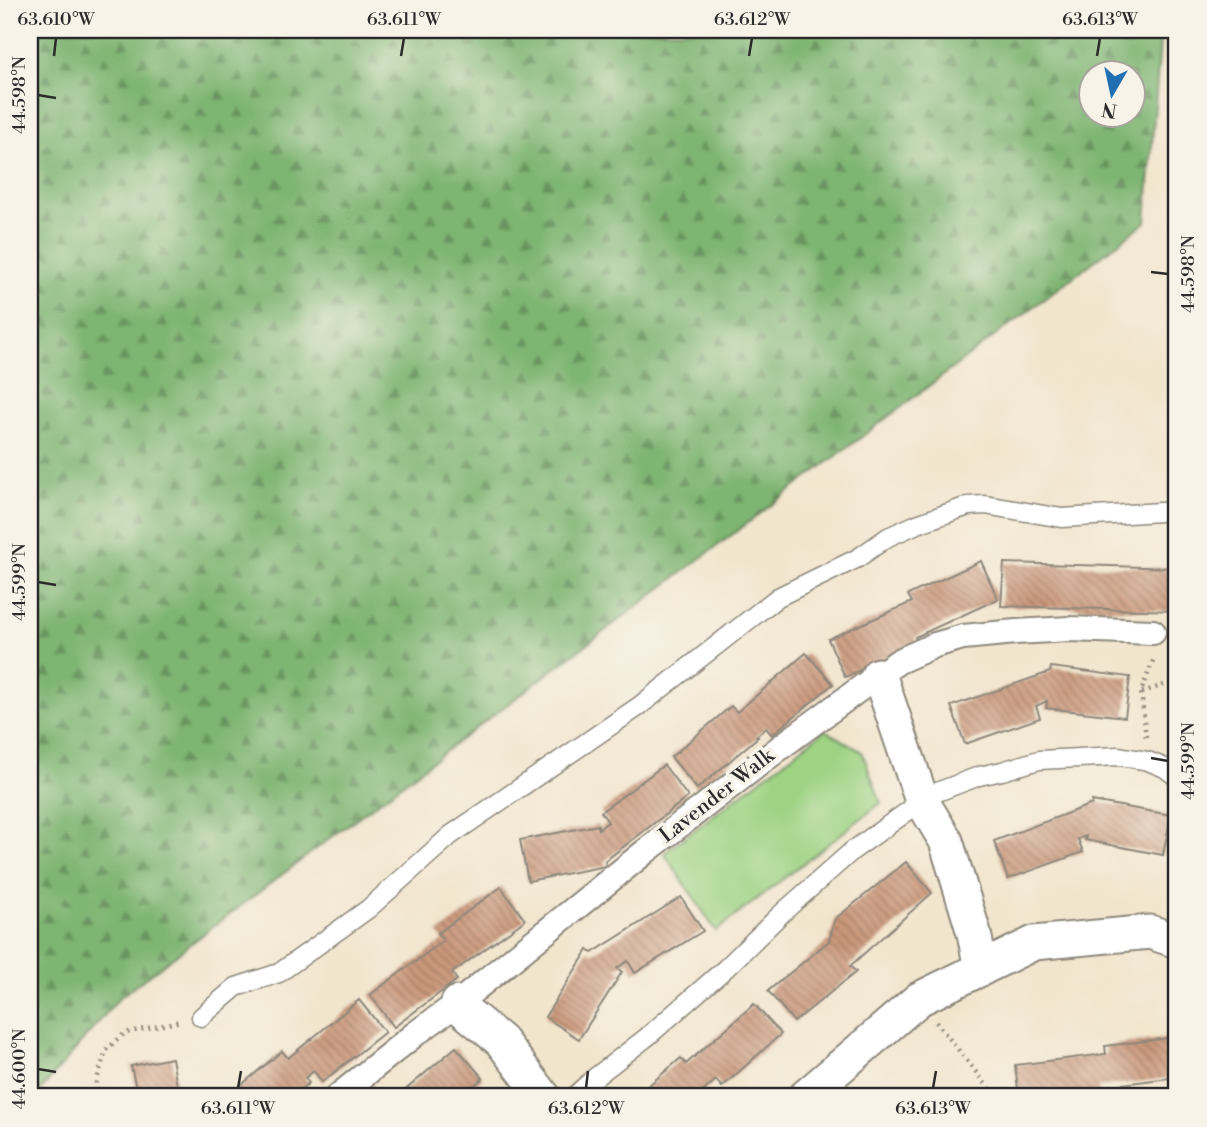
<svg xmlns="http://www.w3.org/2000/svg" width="1207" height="1127" font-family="'Libre Bodoni',serif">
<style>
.forest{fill:url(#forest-firs);stroke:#54704e;stroke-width:2;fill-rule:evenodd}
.park{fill:#9ed384;stroke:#647f58;stroke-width:2}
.building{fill:url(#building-back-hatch)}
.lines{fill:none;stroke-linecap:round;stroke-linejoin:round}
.service-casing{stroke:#8e887c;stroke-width:21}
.pedestrian-casing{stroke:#8e887c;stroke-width:28}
.minor-casing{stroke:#8e887c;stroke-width:37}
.path{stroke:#8e887c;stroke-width:4.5;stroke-dasharray:2 5;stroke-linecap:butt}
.service{stroke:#fff;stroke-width:18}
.pedestrian{stroke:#fff;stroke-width:24}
.minor{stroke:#fff;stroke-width:33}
.ticks{fill:none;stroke:#2b2b2b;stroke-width:2.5}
.labels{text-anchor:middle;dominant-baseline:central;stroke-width:7;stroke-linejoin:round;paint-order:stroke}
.street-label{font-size:21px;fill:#2b2b2b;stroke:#f7f3e8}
.neatline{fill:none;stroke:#2b2b2b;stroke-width:2.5}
.ticks-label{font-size:18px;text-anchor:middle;fill:#2b2b2b}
</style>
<defs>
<pattern id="forest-firs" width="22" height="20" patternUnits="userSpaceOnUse" patternTransform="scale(1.75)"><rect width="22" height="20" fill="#7eb572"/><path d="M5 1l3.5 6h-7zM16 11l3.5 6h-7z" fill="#67935e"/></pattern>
<pattern id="building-back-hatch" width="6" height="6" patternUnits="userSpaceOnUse" patternTransform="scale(1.75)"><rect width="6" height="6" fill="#ca987b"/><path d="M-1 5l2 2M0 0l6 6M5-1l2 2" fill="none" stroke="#a47c65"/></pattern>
</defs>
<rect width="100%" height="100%" fill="#f7f3e8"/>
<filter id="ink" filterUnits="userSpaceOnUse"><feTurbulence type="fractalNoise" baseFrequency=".0143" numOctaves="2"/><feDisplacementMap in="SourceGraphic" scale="14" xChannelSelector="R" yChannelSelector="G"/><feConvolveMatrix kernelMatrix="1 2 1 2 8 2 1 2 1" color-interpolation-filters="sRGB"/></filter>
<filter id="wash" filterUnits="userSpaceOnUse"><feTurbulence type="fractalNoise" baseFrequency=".00686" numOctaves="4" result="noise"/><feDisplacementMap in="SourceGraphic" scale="28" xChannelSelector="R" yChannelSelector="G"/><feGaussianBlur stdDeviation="1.57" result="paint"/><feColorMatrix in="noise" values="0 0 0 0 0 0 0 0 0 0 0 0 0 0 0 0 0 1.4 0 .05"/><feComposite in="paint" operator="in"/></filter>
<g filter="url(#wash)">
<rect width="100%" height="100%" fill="#f2e5cd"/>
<path class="forest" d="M30,30H1161L1146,222L120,997L35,1097H30ZM1092,74H1134V116H1092Z"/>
<path class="park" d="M825,730L862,752L881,803L716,931L664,853Z"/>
<g id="blocks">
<g class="building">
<path d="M981,561L998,599L915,637L918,644L845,677L828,639L912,602L908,595Z"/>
<path d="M1004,563L1177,568V611L1001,606Z"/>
<path d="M806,653L833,684L772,735L766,728L756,736L758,737L697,789L671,757L731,706L737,712Z"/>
<path d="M1051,667L1130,677L1125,717L1046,708L1047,701L1036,706L1040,718L965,744L951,706L1050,672Z"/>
<path d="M664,765L688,797L605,861L606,866L528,881L520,840L598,825V829L608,822L601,812Z"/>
<path d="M1092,801L1171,815L1163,855L1085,840L1086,836L1078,839L1083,852L1008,879L994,841L1092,804Z"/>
<path d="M906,862L932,893L850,966L856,972L794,1022L768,991L829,941L835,919Z"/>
<path d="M501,887L525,920L452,973L457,980L394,1027L370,995L443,941L438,933Z"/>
<path d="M681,897L703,931L635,973L628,961L617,968L622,972L579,1039L545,1017L588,950L592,953Z"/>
<path d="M359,1000L385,1032L322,1082L314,1071L305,1078L309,1083L291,1097H227L282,1051L288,1058Z"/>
<path d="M754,1004L781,1034L722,1087L716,1080L697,1097H635L681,1058L686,1064Z"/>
<path d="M1177,1037V1077L1098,1087L1099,1095L1077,1097H1019L1015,1065L1106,1054L1105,1046Z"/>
<path d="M456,1047L483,1078L460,1097H397Z"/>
<path d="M172,1058L179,1097H138L131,1066Z"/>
</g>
</g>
</g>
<g filter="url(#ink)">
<use href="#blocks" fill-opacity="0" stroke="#8e887c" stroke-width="2"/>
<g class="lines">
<defs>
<g id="service">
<path d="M201,1017L236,987L279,973L368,909L451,835L638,707L778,597L858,558L888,537L917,524L968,506L985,505L1062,518L1177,511"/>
<path d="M574,1097L593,1079L647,1037L726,968L781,914L852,851L932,794L979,776L1002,771L1039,760L1119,756L1148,761L1165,768L1177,777"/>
</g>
<path id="pedestrian" d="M337,1097L415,1034L458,1003L646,851L786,743L873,679L899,661L935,645L963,637L1016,632L1069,629L1153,632"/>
<g id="minor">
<path d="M878,675L881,680L922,801L946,841L974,933L981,969"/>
<path d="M458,1003L462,1009L501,1041L544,1097"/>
<path d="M805,1097L919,999L1034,943L1150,932L1177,941"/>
</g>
</defs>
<use href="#service" class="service-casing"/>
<use href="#pedestrian" class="pedestrian-casing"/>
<use href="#minor" class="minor-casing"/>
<g class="path">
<path d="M1142,692L1177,681"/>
<path d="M1146,737L1141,692L1154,658"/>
<path d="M936,1022L996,1097"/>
<path d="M99,1097L96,1083L106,1050L125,1033L181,1021"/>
</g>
<use href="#service" class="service"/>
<use href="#pedestrian" class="pedestrian"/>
<use href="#minor" class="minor"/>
</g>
</g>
<path class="ticks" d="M54,56L56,38M401,56L404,38M749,56L752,38M1097,56L1100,38M38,95L56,98M1151,272L1168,274M38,582L56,585M1151,758L1168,761M38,1069L56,1072M238,1088L241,1071M586,1088L588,1071M933,1088L936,1071"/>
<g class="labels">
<g class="street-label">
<text transform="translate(717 796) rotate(-38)">Lavender Walk</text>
</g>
</g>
<rect width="1207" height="1127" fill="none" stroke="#f7f3e8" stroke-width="77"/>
<g transform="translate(1112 94) rotate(189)"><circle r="33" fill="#f7f3e8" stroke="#a5a39c" stroke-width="2"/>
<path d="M0-5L12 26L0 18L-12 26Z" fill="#1f6fb2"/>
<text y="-10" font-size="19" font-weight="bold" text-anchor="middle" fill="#2b2b2b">N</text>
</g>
<rect x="38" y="38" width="1130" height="1050" class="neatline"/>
<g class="ticks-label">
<text x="56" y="25">63.610°W</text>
<text x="404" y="25">63.611°W</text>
<text x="752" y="25">63.612°W</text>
<text x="1100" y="25">63.613°W</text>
<text transform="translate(19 95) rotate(-90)" y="6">44.598°N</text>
<text transform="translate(1188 274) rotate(-90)" y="6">44.598°N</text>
<text transform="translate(19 582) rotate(-90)" y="6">44.599°N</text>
<text transform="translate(1188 761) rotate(-90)" y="6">44.599°N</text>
<text transform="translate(19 1069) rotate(-90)" y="6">44.600°N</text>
<text x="238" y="1114">63.611°W</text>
<text x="586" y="1114">63.612°W</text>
<text x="933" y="1114">63.613°W</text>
</g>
</svg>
